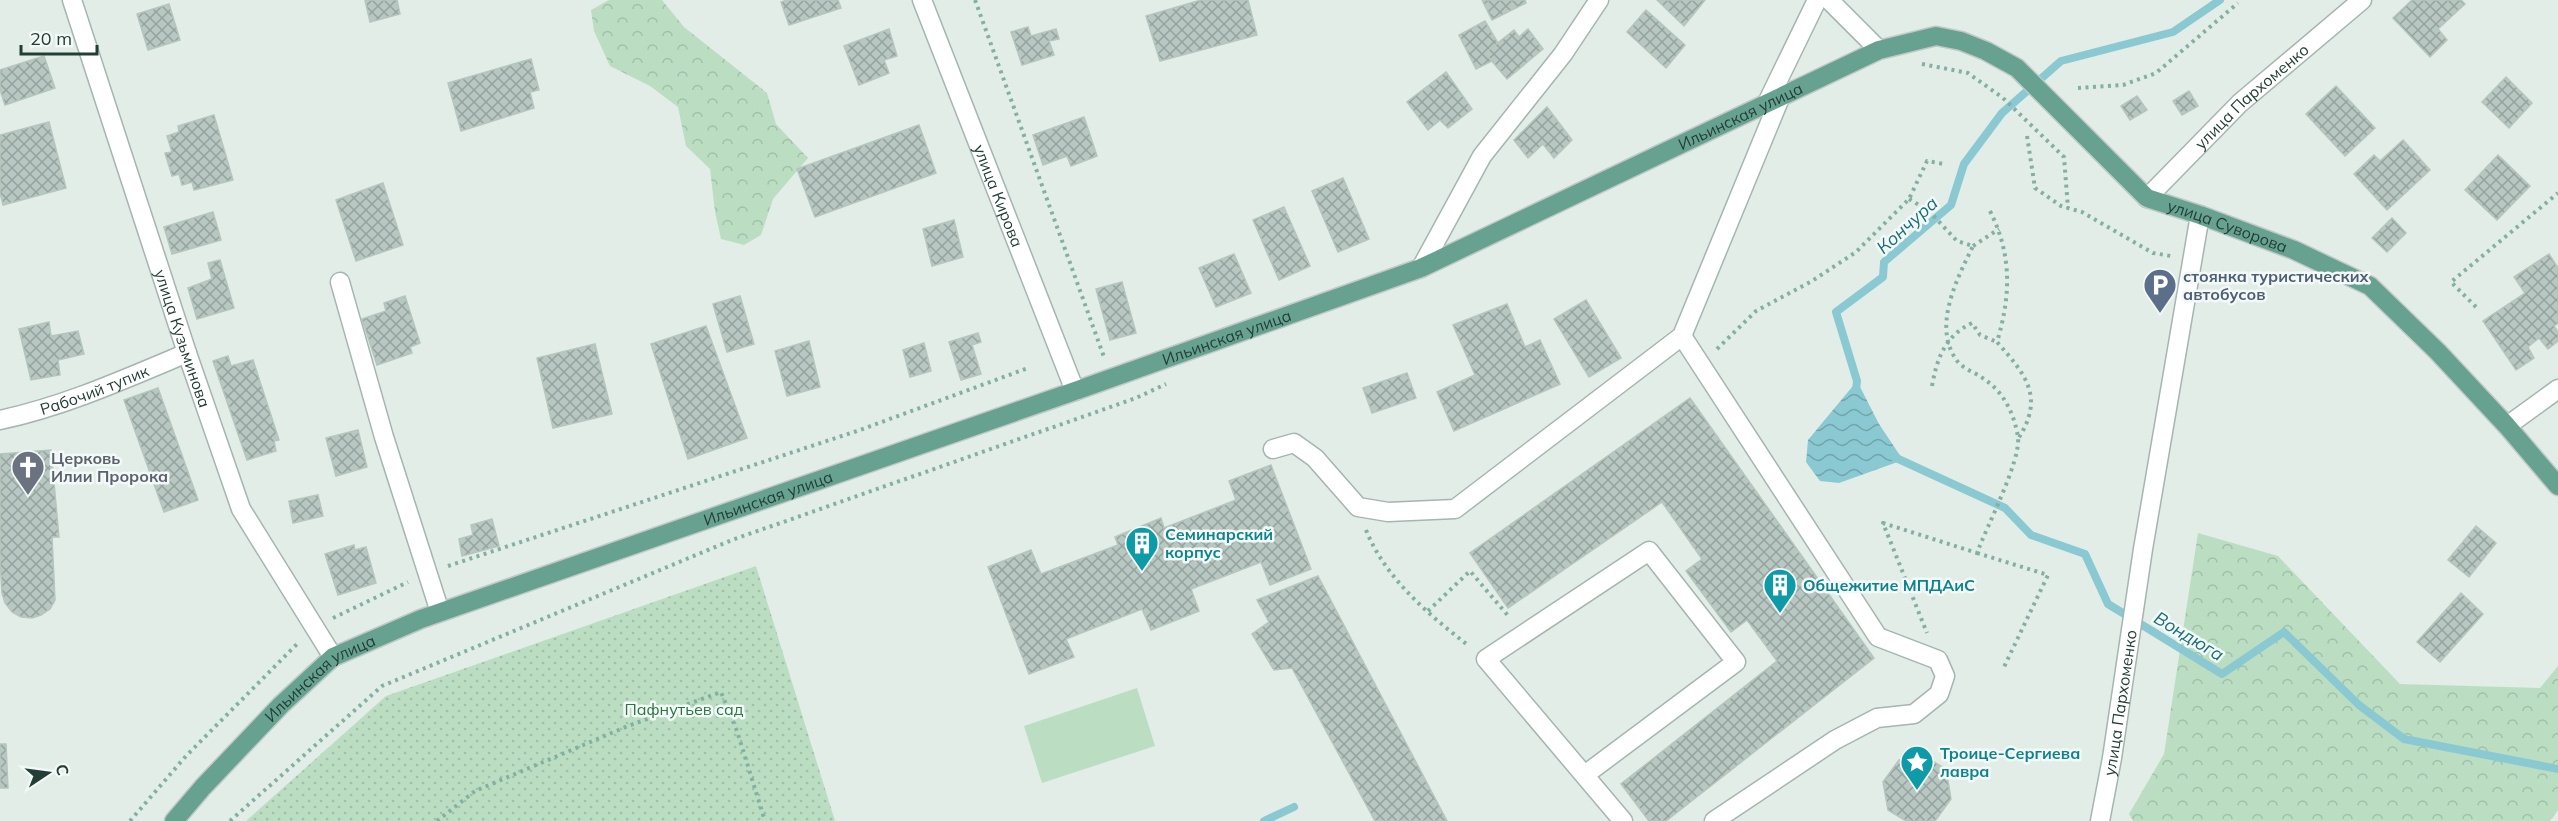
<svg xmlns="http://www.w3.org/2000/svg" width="2558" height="821" font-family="Mulish,sans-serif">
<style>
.forest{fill:url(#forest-crowns)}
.park{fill:url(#park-dots)}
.pitch{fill:#bbdec3}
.water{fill:url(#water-waves)}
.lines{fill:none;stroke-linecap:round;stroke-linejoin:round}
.stream{stroke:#8ac9d2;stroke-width:8}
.building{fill:url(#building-cross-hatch);stroke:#b5c6be;stroke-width:1.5}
.minor-casing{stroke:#a5b5af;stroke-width:21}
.major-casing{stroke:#c1c9c7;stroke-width:21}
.path{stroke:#83b0a1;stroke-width:4;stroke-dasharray:3 4.5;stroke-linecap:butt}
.minor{stroke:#fff;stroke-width:18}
.major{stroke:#67a291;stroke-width:18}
.labels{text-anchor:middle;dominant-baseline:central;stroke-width:5;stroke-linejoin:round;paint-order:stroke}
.street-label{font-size:16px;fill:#223e36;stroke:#f3f9f6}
.service-label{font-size:16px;font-weight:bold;fill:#4e5e75;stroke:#f3f9f6;text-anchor:start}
.worship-label{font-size:16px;font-weight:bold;fill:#5b616d;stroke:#f3f9f6;text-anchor:start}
.culture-label{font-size:16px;font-weight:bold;fill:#0d838f;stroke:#f3f9f6;text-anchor:start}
.park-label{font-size:16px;fill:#2c7546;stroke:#f3f9f6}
.water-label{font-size:18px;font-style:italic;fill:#1b6e7b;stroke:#f3f9f6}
</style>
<defs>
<pattern id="forest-crowns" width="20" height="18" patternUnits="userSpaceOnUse" patternTransform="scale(1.5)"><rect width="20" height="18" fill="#bbdec3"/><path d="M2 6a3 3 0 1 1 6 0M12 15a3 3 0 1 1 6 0" fill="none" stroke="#a0c0a8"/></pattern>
<pattern id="park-dots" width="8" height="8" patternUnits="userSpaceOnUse" patternTransform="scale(1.5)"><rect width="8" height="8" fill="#bbdec3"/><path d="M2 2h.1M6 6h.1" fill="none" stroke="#a0c0a8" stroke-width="1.8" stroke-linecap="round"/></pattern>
<pattern id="water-waves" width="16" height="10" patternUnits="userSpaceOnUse" patternTransform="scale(1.5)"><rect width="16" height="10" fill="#8ac9d2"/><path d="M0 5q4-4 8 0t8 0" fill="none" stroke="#70a5ab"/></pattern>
<pattern id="building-cross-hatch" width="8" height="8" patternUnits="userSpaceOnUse" patternTransform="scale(1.5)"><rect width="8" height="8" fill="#b8c7c1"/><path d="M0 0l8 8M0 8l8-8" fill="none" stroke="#95a39e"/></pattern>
</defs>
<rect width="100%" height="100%" fill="#e2ede8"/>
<g class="forest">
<path d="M609,0H662L684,27L767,93L776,124L808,158L773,199L761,235L744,245L721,239L715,212L710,169L686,146L678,107L650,86L610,66L594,31L591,10Z"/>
<path d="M2198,533L2278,556L2400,684L2540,688L2558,666V810L2550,821H2133L2129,814L2164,754Z"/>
</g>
<path class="park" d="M756,566L835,821H246L386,696Z"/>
<path class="pitch" d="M1137,688L1155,746L1042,783L1024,726Z"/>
<path class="water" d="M1857,381L1879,424L1903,460L1839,483L1820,481L1806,462L1808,440Z"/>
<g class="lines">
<g class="stream">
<path d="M1856,390L1857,381L1836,312L1883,277L1884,262L1951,205L1964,164L2002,113L2061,61L2173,32L2220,0"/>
<path d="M1894,457L2005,508L2031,535L2085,554L2108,604L2222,674L2284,632L2359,705L2404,739L2558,769"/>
<path d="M1264,821L1294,807"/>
</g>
</g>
<g class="building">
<path d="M365,0H397L400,14L370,22Z"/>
<path d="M787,0H838L841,8L789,25L781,2Z"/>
<path d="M1201,0H1248L1257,35L1160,61L1146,16Z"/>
<path d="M1482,0H1525L1526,3L1492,20Z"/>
<path d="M1657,0H1705L1684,26Z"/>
<path d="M2412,0H2461L2465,4L2438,29L2447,40L2430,57L2393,18Z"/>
<path d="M169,4L180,40L148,50L137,14Z"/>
<path d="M1646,10L1685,45L1666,68L1627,32Z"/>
<path d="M1485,21L1498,43L1485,53L1492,61L1476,69L1459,35Z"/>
<path d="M1028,27L1031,36L1056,29L1059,39L1049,41L1054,55L1022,65L1011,32Z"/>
<path d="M889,29L897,56L884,60L889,73L859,85L844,46Z"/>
<path d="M1528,29L1543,49L1507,79L1485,53L1514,30L1519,37Z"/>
<path d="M44,56L55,88L5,105L0,90V70Z"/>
<path d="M531,59L539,90L530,92L534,108L461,131L448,83Z"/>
<path d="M1446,72L1472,109L1448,128L1440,120L1428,130L1407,102Z"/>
<path d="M2506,77L2532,103L2509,128L2482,102Z"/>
<path d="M2336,86L2375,128L2345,156L2306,114Z"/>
<path d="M2189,91L2198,106L2182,115L2173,101Z"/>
<path d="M2137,96L2147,110L2130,120L2121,106Z"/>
<path d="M1547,107L1572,140L1554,158L1543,144L1528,158L1514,140Z"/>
<path d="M214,115L233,180L194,190L192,182L182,185L179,174L172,176L165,153L172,152L167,136L179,132L178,126Z"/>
<path d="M1084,117L1097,156L1071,166L1067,156L1043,165L1033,135Z"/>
<path d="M49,122L66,188L3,205L0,193V135Z"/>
<path d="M919,125L936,173L815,217L797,169Z"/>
<path d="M2403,140L2430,170L2387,210L2354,174L2374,155L2380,161Z"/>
<path d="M2498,155L2530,186L2497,220L2465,190Z"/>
<path d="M1343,178L1369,239L1338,252L1312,191Z"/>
<path d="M383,183L403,245L356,261L336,200Z"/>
<path d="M1284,207L1310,266L1279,280L1253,220Z"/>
<path d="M213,212L221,240L172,254L164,227Z"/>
<path d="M2392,218L2406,233L2387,252L2372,238Z"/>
<path d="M954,220L963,257L932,266L923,229Z"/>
<path d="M1234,254L1251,293L1216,307L1199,268Z"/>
<path d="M2549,254L2558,268V323L2554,326L2558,332V341L2548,349L2539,338L2528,347L2534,358L2516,370L2483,321L2525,293L2514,277Z"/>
<path d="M220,260L234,308L197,319L188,288L212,279L208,263Z"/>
<path d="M1122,282L1136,333L1110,340L1096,289Z"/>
<path d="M405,296L420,343L410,347L412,353L377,365L362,319L386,311L384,303Z"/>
<path d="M740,296L754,344L727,352L713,304Z"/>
<path d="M1586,300L1621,358L1589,377L1554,319Z"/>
<path d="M1507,304L1525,347L1540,340L1560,384L1454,431L1437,392L1475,375L1453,325Z"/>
<path d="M49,322L51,336L78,331L84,354L58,360L60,375L31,380L19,329Z"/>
<path d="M706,326L747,438L688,459L651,344Z"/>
<path d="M978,333L981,342L972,345L981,374L961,380L949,342Z"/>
<path d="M809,341L820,387L787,396L775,351Z"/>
<path d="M924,343L931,371L910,377L903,350Z"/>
<path d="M595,344L612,414L553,428L537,358Z"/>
<path d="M228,356L231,366L253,360L279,440L274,441L276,451L247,460L213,361Z"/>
<path d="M1407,373L1416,398L1372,413L1363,388Z"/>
<path d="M158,388L198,500L164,512L124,400Z"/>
<path d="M1690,398L1874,658L1666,821H1649L1621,784L1777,661L1747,620L1731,632L1686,571L1702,559L1662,502L1508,608L1470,553Z"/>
<path d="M358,430L367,467L336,476L326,438Z"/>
<path d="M51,450L59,537H52L55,600L50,609L41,615L32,618L21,617L12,612L5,603L2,593L0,561V454Z"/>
<path d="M1271,465L1311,569L1270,585L1261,562L1191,589L1199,611L1151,630L1142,609L1066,639L1074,657L1029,674L988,567L1031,550L1041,574L1118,545L1115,537L1161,518L1164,528L1236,500L1229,481Z"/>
<path d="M318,495L323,516L293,523L289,501Z"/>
<path d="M492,519L499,546L462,556L459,539L473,535L471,525Z"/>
<path d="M2476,526L2496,543L2469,577L2448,560Z"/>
<path d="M354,545L355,550L366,547L376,583L338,595L325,554Z"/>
<path d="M1318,576L1447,821H1375L1292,668L1274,670L1252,634L1269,622L1257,600Z"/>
<path d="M2461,593L2483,614L2440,662L2417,642Z"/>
<path d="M0,744H6L8,788H0Z"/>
<path d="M1922,755L1946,769L1951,799L1935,821H1906L1888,810L1883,782L1899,760Z"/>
</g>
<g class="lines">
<defs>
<g id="minor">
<path id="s1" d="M72,0L187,353L241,509L333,657"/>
<path id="s2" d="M922,0L1075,391"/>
<path d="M1829,0L1879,50"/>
<path d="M1766,105L1817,0"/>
<path id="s3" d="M2147,198L2240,103L2362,0"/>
<path d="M1421,268L1482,156L1563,54L1599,0"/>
<path d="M340,282L384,437L440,612"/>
<path d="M1682,336L1878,637L1938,660L1945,676L1939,694L1914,714L1877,718L1835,740L1714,821"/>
<path id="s4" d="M0,420C65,406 125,379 187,353"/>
<path d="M2507,426L2558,389"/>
<path d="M1273,449L1294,443L1315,458L1358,507L1388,512L1455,509L1682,336L1780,98"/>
<path d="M1586,774L1736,662L1649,551L1486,659L1623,821"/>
<path id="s5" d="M2100,821L2112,758L2143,549L2200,215"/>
</g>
<g id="major">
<path id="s6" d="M174,821L203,787L281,705L333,657L421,619L1075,391L1421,268L1879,50L1936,36L1961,41L1986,51L2017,68L2147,198L2200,215L2294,250L2370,286L2438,352L2507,426L2558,486"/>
</g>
</defs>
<use href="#minor" class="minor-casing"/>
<use href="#major" class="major-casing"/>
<g class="path">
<path d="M975,0L1104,357"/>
<path d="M1922,64L1968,73L2003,98L2064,157L2068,208"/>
<path d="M2078,88L2123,85L2156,73L2238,3"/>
<path d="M2027,136L2035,188L2061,206L2082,212L2153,253L2171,256"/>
<path d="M1909,199L1929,211L1957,241L1973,246C1957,279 1931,328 1958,362C1963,368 1975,373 1981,377C2003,390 2014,413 2018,437C2021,461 1986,528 1977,553L1883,523L1927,633"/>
<path d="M1990,211C2012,255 2011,295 1997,342C2026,375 2045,397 2018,439"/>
<path d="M1973,246L1999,229"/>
<path d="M2476,307L2451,282L2558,193"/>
<path d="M1717,349L1756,311L1812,281L1856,252L1909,199L1927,161L1944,164"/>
<path d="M1932,386C1937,358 1945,336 1972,323L1980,335L1997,342"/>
<path d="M1366,530C1385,578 1429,615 1469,646"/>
<path d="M1977,553L2048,575L2004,667"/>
<path d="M448,566L860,430L1028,368"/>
<path d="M1428,611L1470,571L1510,618"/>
<path d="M333,618L408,582"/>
<path d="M130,821L186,756L298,643"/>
<path d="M230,821L382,686L732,540L1136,398L1166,384"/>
<path d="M437,821L475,791L628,726L721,692L737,731L765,821"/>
</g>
<use href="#minor" class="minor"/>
<use href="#major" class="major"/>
</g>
<defs>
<symbol id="parking-pin" viewBox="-11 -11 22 30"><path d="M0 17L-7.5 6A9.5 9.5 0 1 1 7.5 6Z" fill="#5c6f8a" stroke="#f3f9f6"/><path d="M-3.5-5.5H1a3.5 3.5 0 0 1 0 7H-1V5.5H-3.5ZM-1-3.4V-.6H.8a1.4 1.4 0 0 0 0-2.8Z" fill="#fff"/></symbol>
<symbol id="church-pin" viewBox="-11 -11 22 30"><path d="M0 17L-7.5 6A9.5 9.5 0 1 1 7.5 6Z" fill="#6b7280" stroke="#f3f9f6"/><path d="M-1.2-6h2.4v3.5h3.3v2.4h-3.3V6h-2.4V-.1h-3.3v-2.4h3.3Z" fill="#fff"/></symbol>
<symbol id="building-pin" viewBox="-11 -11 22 30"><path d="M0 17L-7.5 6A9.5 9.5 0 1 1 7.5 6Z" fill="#0f9aa8" stroke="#f3f9f6"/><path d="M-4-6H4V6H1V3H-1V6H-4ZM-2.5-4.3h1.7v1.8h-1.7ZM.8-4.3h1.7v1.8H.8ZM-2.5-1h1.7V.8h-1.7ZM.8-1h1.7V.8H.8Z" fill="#fff"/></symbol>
<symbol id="sight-pin" viewBox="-11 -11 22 30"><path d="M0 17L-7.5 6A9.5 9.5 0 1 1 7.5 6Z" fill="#0f9aa8" stroke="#f3f9f6"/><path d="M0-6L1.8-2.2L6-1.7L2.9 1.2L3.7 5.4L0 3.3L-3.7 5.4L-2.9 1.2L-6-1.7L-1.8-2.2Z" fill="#fff"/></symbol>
</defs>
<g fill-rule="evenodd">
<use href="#parking-pin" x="2141" y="266" width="38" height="52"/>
<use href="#church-pin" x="9" y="448" width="38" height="52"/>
<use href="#building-pin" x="1123" y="524" width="38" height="52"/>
<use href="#building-pin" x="1761" y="566" width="38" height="52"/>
<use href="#sight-pin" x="1898" y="743" width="38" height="52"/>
</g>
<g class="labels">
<g class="street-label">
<text stroke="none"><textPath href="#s3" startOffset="146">улица Пархоменко</textPath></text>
<text stroke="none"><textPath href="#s6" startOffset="1738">Ильинская улица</textPath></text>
<text stroke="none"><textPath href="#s2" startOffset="210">улица Кирова</textPath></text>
<text stroke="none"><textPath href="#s6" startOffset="2307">улица Суворова</textPath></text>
<text stroke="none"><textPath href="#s6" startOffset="1178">Ильинская улица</textPath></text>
<text stroke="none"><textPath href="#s1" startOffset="356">улица Кузьминова</textPath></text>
<text stroke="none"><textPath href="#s4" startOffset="99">Рабочий тупик</textPath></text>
<text stroke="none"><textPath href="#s6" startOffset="692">Ильинская улица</textPath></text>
<text stroke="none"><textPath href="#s6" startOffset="206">Ильинская улица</textPath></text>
<text stroke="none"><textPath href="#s5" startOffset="120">улица Пархоменко</textPath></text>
</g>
<g class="service-label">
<text x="2183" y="276">стоянка туристических<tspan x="2183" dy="18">автобусов</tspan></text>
</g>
<g class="worship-label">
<text x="51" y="458">Церковь<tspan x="51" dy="18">Илии Пророка</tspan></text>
</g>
<g class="culture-label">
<text x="1165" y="534">Семинарский<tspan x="1165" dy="18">корпус</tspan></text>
<text x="1803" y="585">Общежитие МПДАиС</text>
<text x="1940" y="753">Троице-Сергиева<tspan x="1940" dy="18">лавра</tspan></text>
</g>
<g class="park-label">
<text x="684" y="709">Пафнутьев сад</text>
</g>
<g class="water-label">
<text transform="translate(1907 225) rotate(-42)">Кончура</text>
<text transform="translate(2189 636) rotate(31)">Вондюга</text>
</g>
</g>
<g transform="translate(48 773) rotate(77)" stroke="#f3f9f6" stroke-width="4.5" paint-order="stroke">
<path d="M0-4.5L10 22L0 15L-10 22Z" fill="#223e36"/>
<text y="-9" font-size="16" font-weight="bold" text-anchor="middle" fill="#223e36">С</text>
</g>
<path d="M21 45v9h76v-9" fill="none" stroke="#223e36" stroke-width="3"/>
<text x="30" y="45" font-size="18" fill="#223e36" stroke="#f3f9f6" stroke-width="4.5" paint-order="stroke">20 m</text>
</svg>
